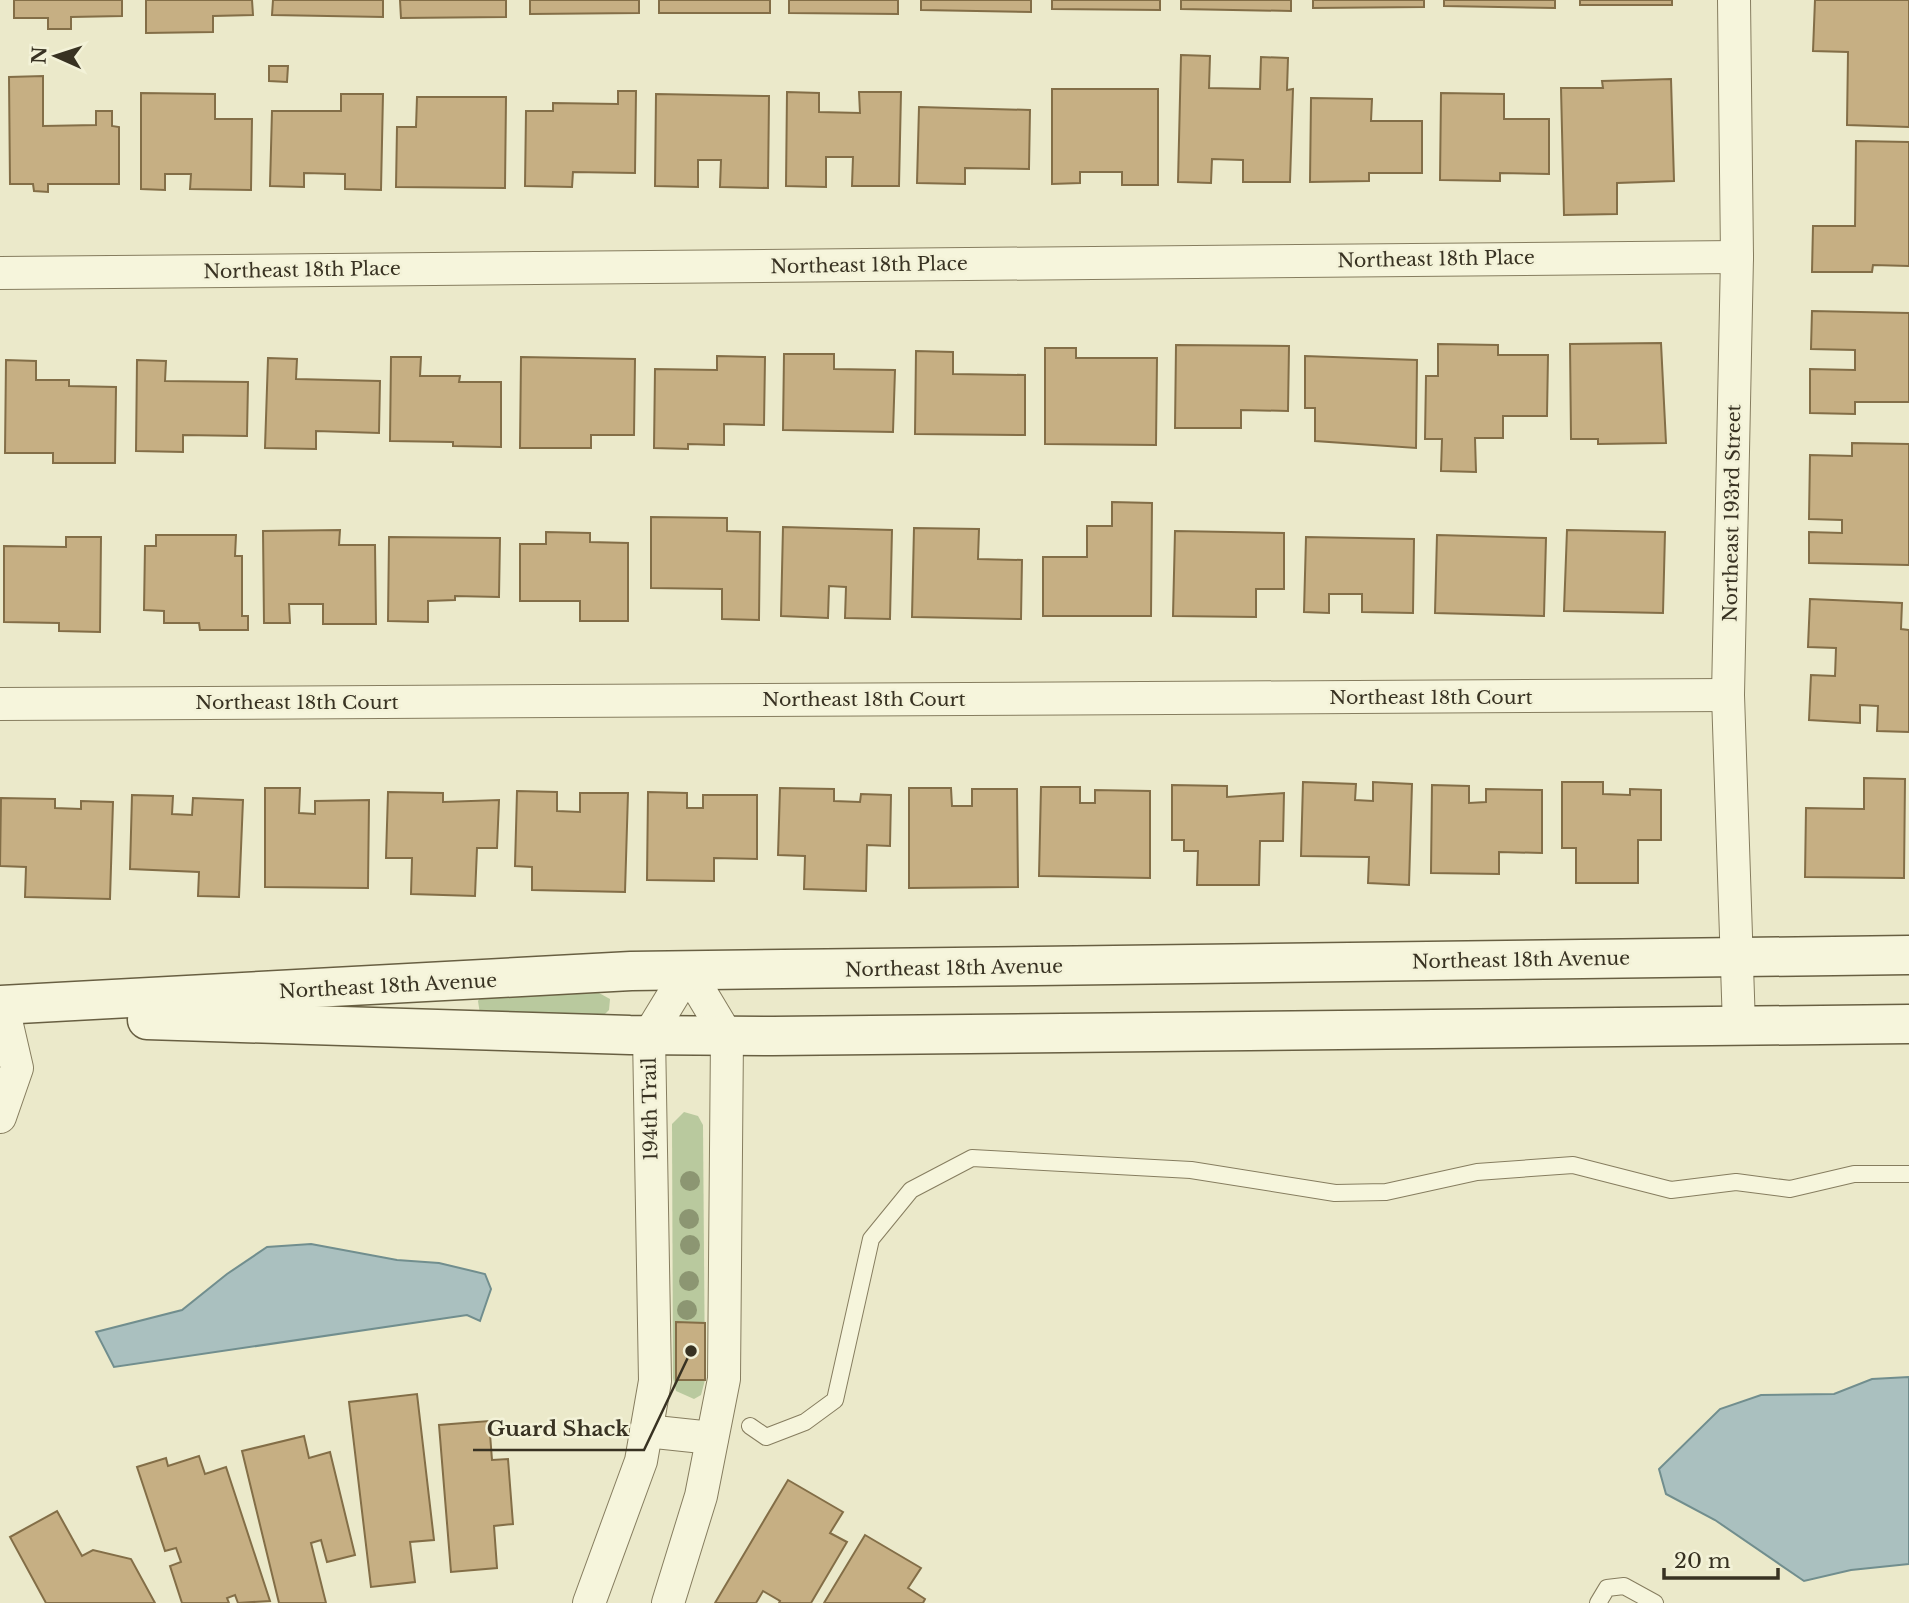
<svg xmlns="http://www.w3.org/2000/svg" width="1909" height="1603" font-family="'Libre Baskerville',serif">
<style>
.green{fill:#b9c99e}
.water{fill:#aac0bf;stroke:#718e8e;stroke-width:2}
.building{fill:#c6af83;stroke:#836e47;stroke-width:2}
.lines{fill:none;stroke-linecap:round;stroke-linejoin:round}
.lane-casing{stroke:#867d5f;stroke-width:18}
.street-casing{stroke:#867d5f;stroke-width:34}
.secondary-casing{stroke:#685f42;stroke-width:41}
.lane{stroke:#f6f5dc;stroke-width:16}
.street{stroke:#f6f5dc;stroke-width:32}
.secondary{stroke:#f6f5dc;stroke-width:38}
.tree{fill:#8c9672}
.labels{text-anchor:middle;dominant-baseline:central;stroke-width:5;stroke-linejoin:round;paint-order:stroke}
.street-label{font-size:19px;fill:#383222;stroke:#f3f2d8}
.leader{fill:none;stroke:#383222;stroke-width:2.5}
.callout-dot{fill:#383222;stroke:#f3f2d8;stroke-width:2.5}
.callout-label{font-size:21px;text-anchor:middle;font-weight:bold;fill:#383222;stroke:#f3f2d8;stroke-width:5;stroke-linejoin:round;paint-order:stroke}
</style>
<rect width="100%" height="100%" fill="#ebe9ca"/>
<g class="green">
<path d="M599,993L610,999L609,1010L604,1015L599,1016L480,1014L478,1001L481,996Z"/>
<path d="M684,1112L698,1116L703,1125L705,1380L701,1395L694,1399L676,1391L673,1378L672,1124Z"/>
</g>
<g class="water">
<path d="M311,1244L397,1260L439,1263L485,1274L491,1289L480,1321L467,1315L114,1367L96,1332L182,1310L227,1274L267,1247Z"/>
<path d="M1909,1377V1564L1851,1570L1804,1581L1715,1520L1666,1494L1659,1469L1720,1409L1761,1395L1834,1394L1872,1379Z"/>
</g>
<g class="building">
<path d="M14,0H122V16L71,17V29H48V18H14Z"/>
<path d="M146,0H252L253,15L213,16V32L146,33Z"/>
<path d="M273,0H383V17L272,15Z"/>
<path d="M400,0H506V17L401,18Z"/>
<path d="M530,0H639V13L530,14Z"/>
<rect x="659" y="0" width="111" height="13"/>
<path d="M789,0H898V14L789,13Z"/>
<path d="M921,0H1031V12L921,10Z"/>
<path d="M1052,0H1160V10L1052,9Z"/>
<path d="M1181,0H1291V11L1181,9Z"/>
<path d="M1313,0H1424V7L1313,8Z"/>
<path d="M1444,0H1555V8L1444,6Z"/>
<rect x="1580" y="0" width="92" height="5"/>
<path d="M1815,0H1909V127L1847,125L1848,52L1813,51Z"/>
<path d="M1181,55L1210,56L1209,88L1260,89L1261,57L1288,58L1287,90L1293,89L1290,182H1243V160L1212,159L1211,183L1178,182Z"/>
<path d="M269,66H288L287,82L269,81Z"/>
<path d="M43,76V126L96,125V111H112V126L119,127V184H48V192L34,191L33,184H10L9,77Z"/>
<path d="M1671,79L1674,181L1617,183V214L1564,215L1561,88H1603L1602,81Z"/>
<path d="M1052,89H1158V185H1122V172H1080V183L1052,184Z"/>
<path d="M618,91H636L635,173L573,172L572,187L525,186L526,111H553V103L618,104Z"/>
<path d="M787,92L819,93V112L860,113L859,92H901L899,186H852L853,157H826V187L786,186Z"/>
<path d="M141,93L215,94V119H252L251,190L190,189L191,174H165V190L141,189Z"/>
<path d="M1441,93L1504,94V119H1549V174L1500,173V181L1440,180Z"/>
<path d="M341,94H383L381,190L345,189V174L304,173V187L270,186L272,111H341Z"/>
<path d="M656,94L769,96L768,188L720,187L721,160H698V187L655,186Z"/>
<path d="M417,97H506L505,188L396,187L397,127H416Z"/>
<path d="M1311,98L1372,99L1371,121H1422V173H1369V181L1310,182Z"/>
<path d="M919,107L1030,110L1029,169L965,168V184L917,183Z"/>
<path d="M1856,141L1909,142V266L1873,265L1872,272H1812L1813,226H1855Z"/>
<path d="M1812,311L1909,313V402H1855V414L1810,413V369L1855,370V350L1811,349Z"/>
<path d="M1661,343L1666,443L1598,444V439H1571L1570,344Z"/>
<path d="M1438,344L1498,345V355H1548L1547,416H1503V438H1475L1476,472L1441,471L1442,439H1425L1426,376H1438Z"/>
<path d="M1176,345L1289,346L1288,411L1241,410V428H1175Z"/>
<path d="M1045,348H1076V358H1157L1156,445L1045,444Z"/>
<path d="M916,351L953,352V374L1025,375V435L915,434Z"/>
<path d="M784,354H834V369L895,370L893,432L783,430Z"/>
<path d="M717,356L765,357L764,425L724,424V445L688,444V449L654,448L655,369L717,370Z"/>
<path d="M1305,356L1417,360L1416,448L1315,441V408H1305Z"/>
<path d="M391,357H421L420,376H460L459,382H501V447L453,446V442L390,441Z"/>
<path d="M521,357L635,359L634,435H591V448H520Z"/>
<path d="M268,358L297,359L296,379L380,381L379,433L316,431V449L265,448Z"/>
<path d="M6,360L36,361V380H69V386L116,387L115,463H53V453H5Z"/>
<path d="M137,360L166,361L165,381L248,382L247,436L183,435V452L136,451Z"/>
<path d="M1852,443L1909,444V565L1809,563V532L1842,533V520L1809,519L1810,455L1852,456Z"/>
<path d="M1112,502L1152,503L1151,616H1043V557H1087V526H1112Z"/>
<path d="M651,517L727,518V531L760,532L759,620L722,619V589L651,588Z"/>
<path d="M783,527L892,530L890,619L845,618L846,587L829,586L828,618L781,616Z"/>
<path d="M914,528L979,529L978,559L1022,560L1021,619L912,617Z"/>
<path d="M340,530L339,545H375L376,624H323V604H289L290,623H264L263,531Z"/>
<path d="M1567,530L1665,532L1663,613L1564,611Z"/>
<path d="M1175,531L1284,533V589H1256V617L1173,616Z"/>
<path d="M546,532L590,533V542L628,543V621H580V601H520V544H546Z"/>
<path d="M156,535H236L235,556H242V616H248V630H200L199,623H164V611L144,610L145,546H156Z"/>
<path d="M1437,535L1546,538L1544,616L1435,613Z"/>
<path d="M66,537H101L100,632L59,631V623L4,622V546L66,547Z"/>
<path d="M389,537L500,538L499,597L455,596V600L428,601V622L388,621Z"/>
<path d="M1306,537L1414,539L1413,613L1362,612V594H1329V613L1304,612Z"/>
<path d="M1810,599L1902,603L1901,629L1909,630V732L1877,731L1878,706L1860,705V723L1809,720L1811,675L1835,676L1836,648L1808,647Z"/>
<path d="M1864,778L1905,779L1904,878L1805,877L1806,808L1864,809Z"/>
<path d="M1303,782L1356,784L1355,800L1373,801V782L1412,784L1409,885L1368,883L1369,857L1301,856Z"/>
<path d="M1562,782H1603V794L1630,795V789L1661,790V840H1638V883H1576V848H1562Z"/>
<path d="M1172,785L1227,786V797L1284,793L1283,841H1260L1259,885H1197L1198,851H1184V840H1172Z"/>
<path d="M1432,785L1469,786V803L1486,802V789L1542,790V853L1499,852V874L1431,873Z"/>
<path d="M1041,787H1080V803H1095V790L1150,791V878L1039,876Z"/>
<path d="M265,788H300L299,813L315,814V801L369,800L368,888L265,887Z"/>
<path d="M780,788L834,789V801L860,802L861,794L891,795L890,846L867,845L866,891L804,889L805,856L778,855Z"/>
<path d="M909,788H951L952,806H972V789H1017L1018,887L909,888Z"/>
<path d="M517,791L557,792V811L580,812V793H628L625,892L532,890V867L515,866Z"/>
<path d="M388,792L443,793V802L499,800L497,848H477L475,896L411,894L412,858H386Z"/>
<path d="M648,792L687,793V808H703V795H757V859L714,858V881L647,880Z"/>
<path d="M132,795L173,796L172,814L192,815L193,798L243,800L239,897L198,896L199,872L130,869Z"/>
<path d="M1,798L55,799V808L81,809V801L113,802L110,899L25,897L26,867L0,866Z"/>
<path d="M676,1322L705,1323V1380H676Z"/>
<path d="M417,1394L434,1540L410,1542L415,1582L371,1587L349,1402Z"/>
<path d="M489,1421L492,1460L508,1459L513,1524L494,1526L497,1568L451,1572L439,1425Z"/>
<path d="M304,1436L309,1458L330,1452L355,1555L327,1562L321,1540L311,1543L326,1603H279L242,1451Z"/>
<path d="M199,1456L205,1474L226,1467L270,1601L238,1603L235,1595L227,1598L229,1603H182L170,1566L181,1562L176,1548L165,1551L137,1467L166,1458L168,1466Z"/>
<path d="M788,1480L843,1512L830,1533L847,1542L811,1603H779L780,1601L763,1591L756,1603H715Z"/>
<path d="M57,1511L82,1556L93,1550L131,1559L155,1603H46L10,1537Z"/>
<path d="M865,1535L921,1568L908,1588L925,1599L923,1603H824Z"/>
</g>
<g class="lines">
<defs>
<g id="lane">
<path d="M750,1426L766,1437L805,1422L835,1400L871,1239L911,1190L972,1158L1191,1170L1335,1193L1386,1192L1477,1172L1573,1165L1671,1190L1736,1182L1790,1189L1854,1174H1909"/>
<path d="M1598,1603L1607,1588L1624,1586L1655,1603"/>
</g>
<g id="street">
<path d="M1734,0L1737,257L1728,695L1739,1026"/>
<path d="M0,273L1737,257"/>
<path d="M0,704L1728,695"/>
<path d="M0,1117L17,1068L5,1016"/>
<path d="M646,1431L712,1438"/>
<path d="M589,1603L641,1461L655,1381L649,1035L688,971L727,1036L724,1379L701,1496L668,1603"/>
</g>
<g id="secondary">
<path d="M0,1005L631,971L1909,955"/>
<path d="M147,1020L630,1035L773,1036L1909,1024"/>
</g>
</defs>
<use href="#lane" class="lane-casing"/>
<use href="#street" class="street-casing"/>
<use href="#secondary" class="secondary-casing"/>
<use href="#lane" class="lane"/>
<use href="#street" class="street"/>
<use href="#secondary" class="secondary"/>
</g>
<g class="tree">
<circle cx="690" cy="1181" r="10"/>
<circle cx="689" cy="1219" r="10"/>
<circle cx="690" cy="1245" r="10"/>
<circle cx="689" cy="1281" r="10"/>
<circle cx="687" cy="1310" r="10"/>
</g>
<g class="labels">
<g class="street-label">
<text transform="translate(1436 259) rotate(-1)">Northeast 18th Place</text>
<text transform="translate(869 265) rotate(-1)">Northeast 18th Place</text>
<text transform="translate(302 270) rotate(-1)">Northeast 18th Place</text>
<text transform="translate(1732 513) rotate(-89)">Northeast 193rd Street</text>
<text x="1431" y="697">Northeast 18th Court</text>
<text x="864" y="699">Northeast 18th Court</text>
<text x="297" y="702">Northeast 18th Court</text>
<text transform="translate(1521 960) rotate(-1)">Northeast 18th Avenue</text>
<text transform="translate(954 968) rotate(-1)">Northeast 18th Avenue</text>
<text transform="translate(388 986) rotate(-3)">Northeast 18th Avenue</text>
<text transform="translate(650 1109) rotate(-91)">194th Trail</text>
</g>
</g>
<path class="leader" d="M691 1351L644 1450H473"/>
<circle class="callout-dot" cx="691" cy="1351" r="7"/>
<g class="callout-label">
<text x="558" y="1436">Guard Shack</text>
</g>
<g transform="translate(56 56) rotate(273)" stroke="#f3f2d8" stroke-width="5" paint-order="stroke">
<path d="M0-5L12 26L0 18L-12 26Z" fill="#383222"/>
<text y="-10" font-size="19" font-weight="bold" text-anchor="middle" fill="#383222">N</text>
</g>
<path d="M1664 1568v10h114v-10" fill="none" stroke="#383222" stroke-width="3.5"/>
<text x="1674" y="1568" font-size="21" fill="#383222" stroke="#f3f2d8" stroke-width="5" paint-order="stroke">20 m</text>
</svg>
